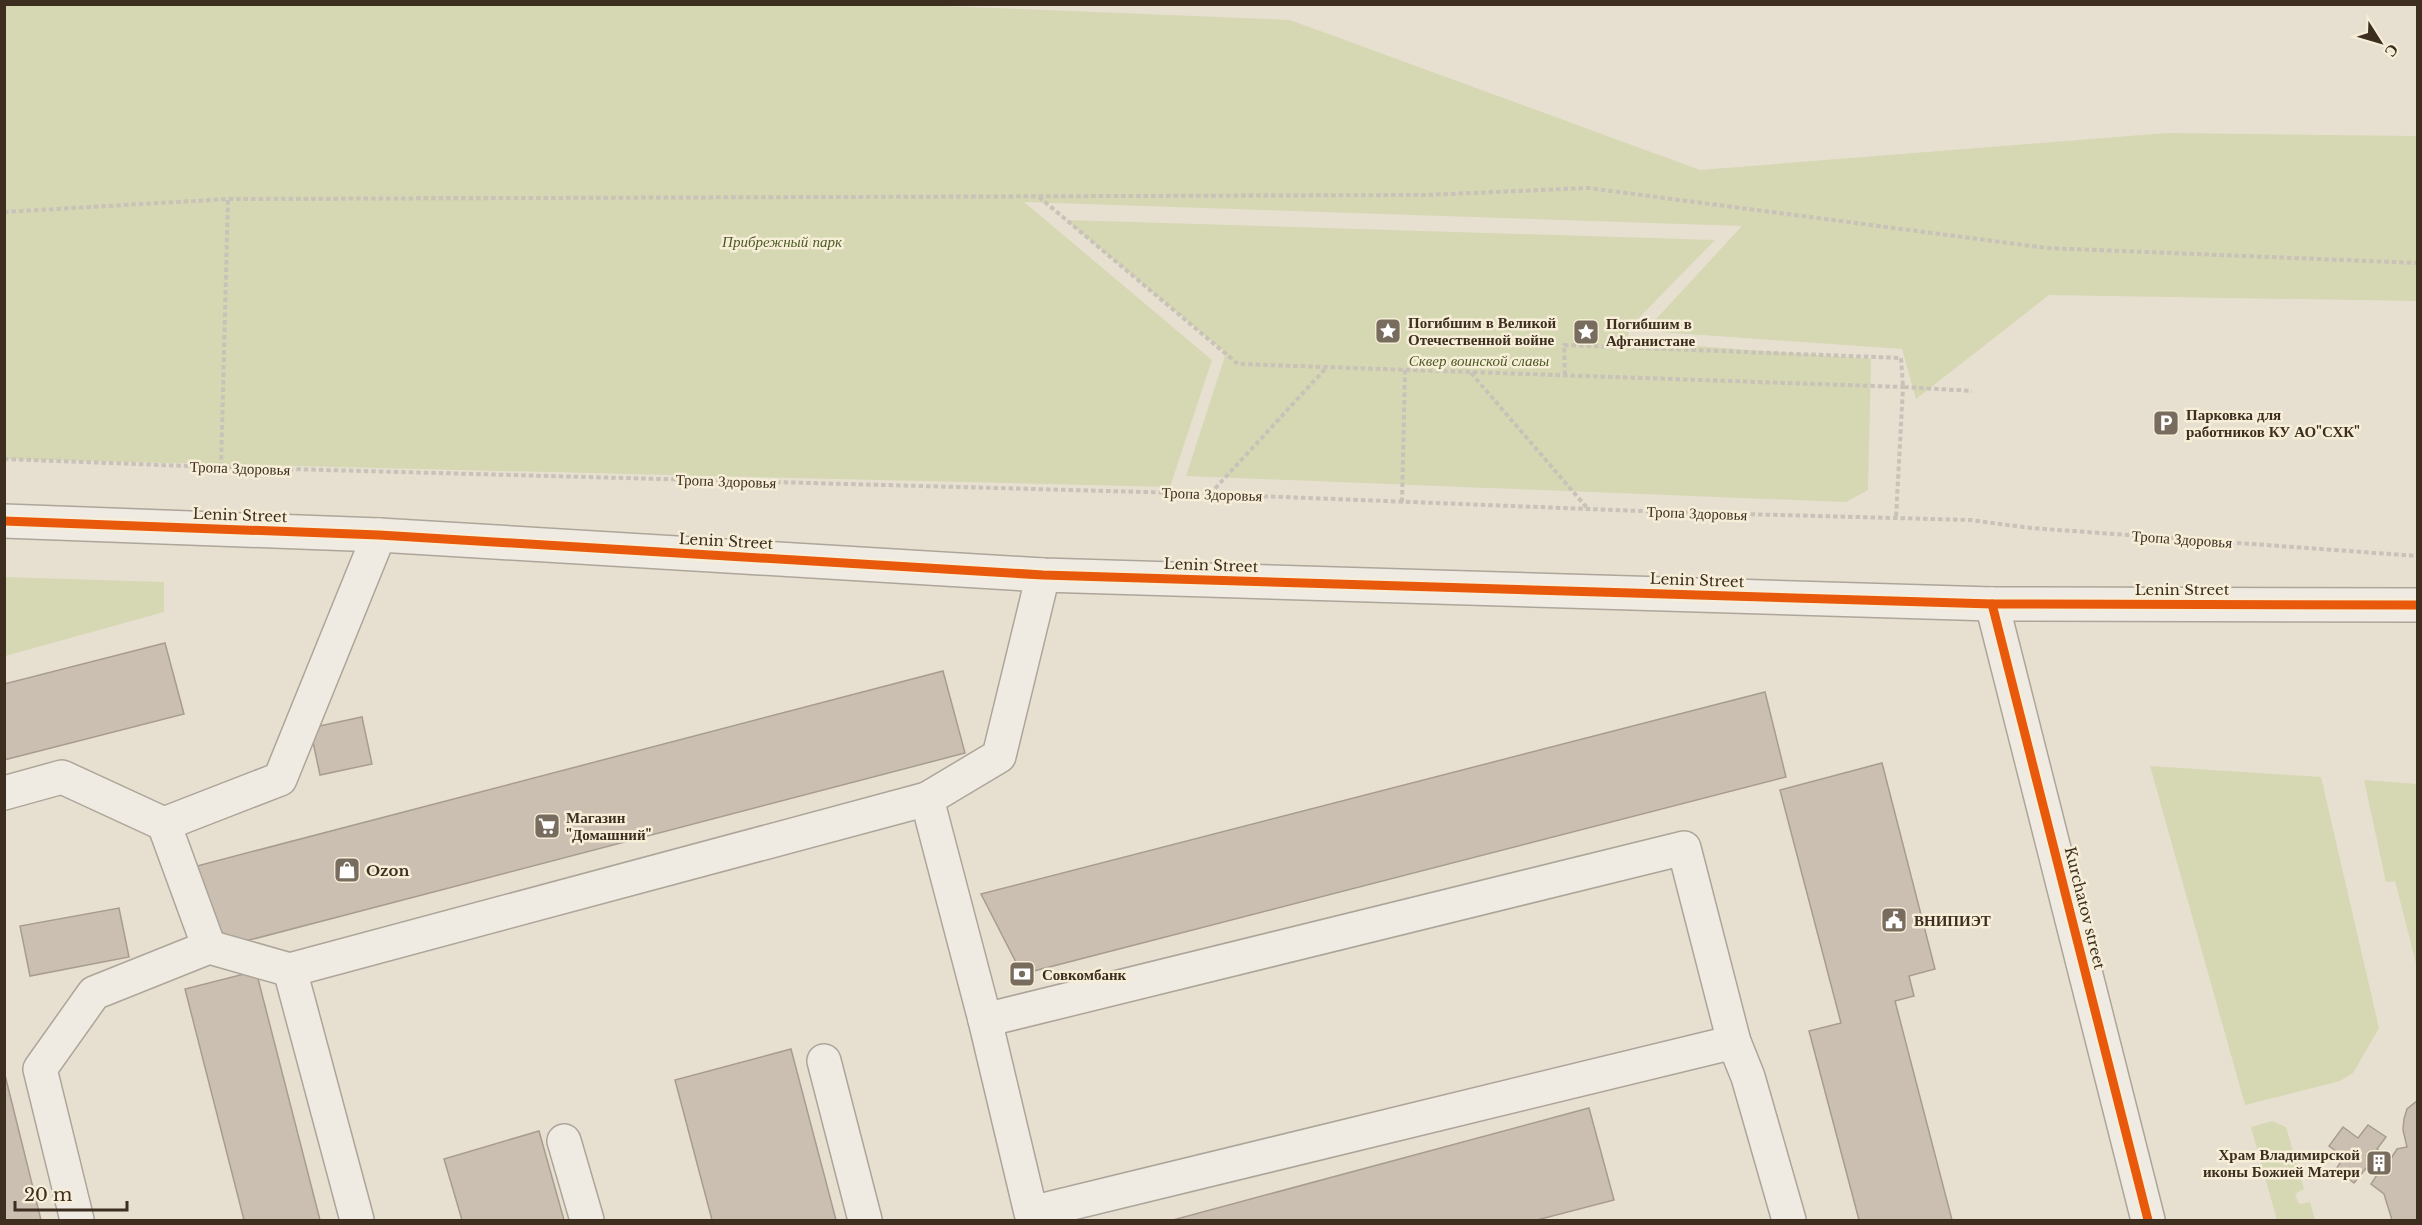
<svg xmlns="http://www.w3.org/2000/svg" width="2422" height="1225" font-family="'Libre Baskerville',serif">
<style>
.green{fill:#d6d7b3}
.building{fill:#cbbfb2;stroke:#a89c90;stroke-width:1.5}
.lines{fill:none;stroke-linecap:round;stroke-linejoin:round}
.minor-casing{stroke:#ada599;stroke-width:36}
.path{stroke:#c8c2b9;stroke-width:4;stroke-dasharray:4.5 3;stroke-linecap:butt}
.minor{stroke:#efebe3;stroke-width:33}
.cycleway-casing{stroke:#f7eed8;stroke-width:13}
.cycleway{stroke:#e8590c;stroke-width:9}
.labels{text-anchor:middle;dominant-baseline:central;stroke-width:5;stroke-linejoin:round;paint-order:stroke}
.park-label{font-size:15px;font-style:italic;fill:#4d5a26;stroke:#f7eed8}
.poi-label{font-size:15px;font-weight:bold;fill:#3d2e20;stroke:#f7eed8;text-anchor:start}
.street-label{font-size:15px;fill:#3d2e20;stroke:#f7eed8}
</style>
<rect width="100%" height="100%" fill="#e7e0d1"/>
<g class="green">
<path d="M896,4L1290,20L1700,170L2167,133L2417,136V301L2049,295L1916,399L1902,349L1645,331L1742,226L1024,202L1212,360L1170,487L5,459V5Z"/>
<path d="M1066,220L1715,240L1628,329L1629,341L1871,359L1868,490L1846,502L1186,476L1226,353Z"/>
<path d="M5,577L164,582V612L5,656Z"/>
<path d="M2150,766L2321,777L2379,1028L2353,1073L2340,1081L2245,1105Z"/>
<path d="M2364,780L2417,784V967L2395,881L2386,882Z"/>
<path d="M2272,1121L2286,1127L2304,1189L2295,1194L2299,1204L2310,1202L2315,1220H2277L2251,1127Z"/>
</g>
<g class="building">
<path d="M165,643L184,714L4,760V684Z"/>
<path d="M943,671L965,753L219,948L197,866Z"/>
<path d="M1765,692L1786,777L1022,974L981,894Z"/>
<path d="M362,717L372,764L320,775L310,728Z"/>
<path d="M1882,763L1935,969L1909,976L1914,996L1895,1001L1952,1220H1859L1809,1031L1841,1023L1780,790Z"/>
<path d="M119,908L129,957L30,976L20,926Z"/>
<path d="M256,971L320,1220H244L185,989Z"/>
<path d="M791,1049L836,1220H712L675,1080Z"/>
<path d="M4,1071L41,1220H4Z"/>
<path d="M2418,1100V1220H2392L2384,1194L2371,1184L2377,1175L2367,1167L2354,1183L2336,1169L2344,1157L2329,1146L2343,1127L2358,1138L2368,1125L2386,1137L2377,1149L2390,1160L2397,1149L2407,1147L2403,1130L2404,1119L2407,1109Z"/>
<path d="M1589,1108L1614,1200L1537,1220H1173Z"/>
<path d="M539,1131L564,1220H462L444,1159Z"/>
</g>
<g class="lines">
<defs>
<g id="minor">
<path d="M4,521L379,535L1043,575L1992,604L2418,605"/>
<path d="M1043,575L999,756L927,799L985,1020L1684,848L1734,1042L1748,1077L1789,1220"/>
<path d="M1992,604L2148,1220"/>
<path d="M4,793L62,777L164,824"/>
<path d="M209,947L290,970L927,799"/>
<path d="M290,970L357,1220"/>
<path d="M985,1020L1031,1213L1734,1042"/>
<path d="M824,1061L865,1220"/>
<path d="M564,1141L587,1220"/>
<path d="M77,1220L40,1069L94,993L209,947L164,824L280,779L379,535"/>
</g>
</defs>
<use href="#minor" class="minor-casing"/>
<g class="path">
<path d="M1039,197L1238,364L1903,387L1896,518"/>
<path d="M4,212L228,199L1425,195L1588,188L2047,248L2418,263"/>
<path d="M1471,373L1588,509"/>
<path d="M1565,375L1564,345L1901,358L1903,387L1972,391"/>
<path d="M4,459L214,467L1182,493L1665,512L1970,520L2031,528L2418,556"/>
<path d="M221,467L228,199"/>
<path d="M1210,494L1326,368"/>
<path d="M1402,502L1405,370"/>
</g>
<use href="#minor" class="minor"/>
<defs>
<g id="cycleway">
<path d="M4,521L379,535L1043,575L1992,604L2418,605"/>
<path d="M1992,604L2148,1220"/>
</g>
</defs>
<use href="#cycleway" class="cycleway-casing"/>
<use href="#cycleway" class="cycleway"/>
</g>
<defs>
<symbol id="sight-square" viewBox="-11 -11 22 22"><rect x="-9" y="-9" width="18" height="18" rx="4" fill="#786c5e" stroke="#f7eed8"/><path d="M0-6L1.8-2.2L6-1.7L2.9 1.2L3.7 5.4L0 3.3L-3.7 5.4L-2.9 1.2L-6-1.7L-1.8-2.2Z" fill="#fff"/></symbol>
<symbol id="parking-square" viewBox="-11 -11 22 22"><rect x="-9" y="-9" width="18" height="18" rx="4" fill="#786c5e" stroke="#f7eed8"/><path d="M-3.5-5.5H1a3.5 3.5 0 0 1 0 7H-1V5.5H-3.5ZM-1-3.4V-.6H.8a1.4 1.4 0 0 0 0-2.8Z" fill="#fff"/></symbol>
<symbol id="supermarket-square" viewBox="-11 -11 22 22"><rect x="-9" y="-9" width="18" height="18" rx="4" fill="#786c5e" stroke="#f7eed8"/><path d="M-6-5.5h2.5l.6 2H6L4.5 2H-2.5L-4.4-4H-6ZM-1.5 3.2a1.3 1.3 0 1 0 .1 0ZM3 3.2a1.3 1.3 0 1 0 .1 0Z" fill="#fff"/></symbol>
<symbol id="shop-square" viewBox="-11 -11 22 22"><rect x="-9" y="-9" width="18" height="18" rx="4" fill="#786c5e" stroke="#f7eed8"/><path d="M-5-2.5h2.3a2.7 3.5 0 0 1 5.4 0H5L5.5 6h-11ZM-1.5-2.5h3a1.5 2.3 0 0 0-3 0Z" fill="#fff"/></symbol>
<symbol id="civic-square" viewBox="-11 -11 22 22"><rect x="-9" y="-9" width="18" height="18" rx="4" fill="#786c5e" stroke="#f7eed8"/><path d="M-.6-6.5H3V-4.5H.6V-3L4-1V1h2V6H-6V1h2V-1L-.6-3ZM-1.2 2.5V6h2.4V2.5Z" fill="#fff"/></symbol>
<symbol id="bank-square" viewBox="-11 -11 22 22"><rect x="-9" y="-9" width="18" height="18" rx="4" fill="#786c5e" stroke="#f7eed8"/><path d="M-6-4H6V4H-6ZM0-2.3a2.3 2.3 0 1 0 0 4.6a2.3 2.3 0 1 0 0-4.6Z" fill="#fff"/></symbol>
<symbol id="building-square" viewBox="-11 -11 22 22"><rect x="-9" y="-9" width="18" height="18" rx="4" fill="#786c5e" stroke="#f7eed8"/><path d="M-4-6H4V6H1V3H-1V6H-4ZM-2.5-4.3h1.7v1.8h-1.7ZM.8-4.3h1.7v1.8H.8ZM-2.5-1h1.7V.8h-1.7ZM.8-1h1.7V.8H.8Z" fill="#fff"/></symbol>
</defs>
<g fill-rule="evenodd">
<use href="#sight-square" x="1373" y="316" width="30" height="30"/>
<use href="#sight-square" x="1571" y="317" width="30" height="30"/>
<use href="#parking-square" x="2151" y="408" width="30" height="30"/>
<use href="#supermarket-square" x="532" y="811" width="30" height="30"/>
<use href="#shop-square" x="332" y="855" width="30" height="30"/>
<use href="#civic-square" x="1879" y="905" width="30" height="30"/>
<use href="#bank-square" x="1007" y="959" width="30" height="30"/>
<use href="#building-square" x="2364" y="1148" width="30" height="30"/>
</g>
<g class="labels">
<g class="park-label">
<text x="782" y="241">Прибрежный парк</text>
<text x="1479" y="360">Сквер воинской славы</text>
</g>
<g class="poi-label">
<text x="1408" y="322">Погибшим в Великой<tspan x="1408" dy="17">Отечественной войне</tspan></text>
<text x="1606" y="323">Погибшим в<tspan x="1606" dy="17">Афганистане</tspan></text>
<text x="2186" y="414">Парковка для<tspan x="2186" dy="17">работников КУ АО"СХК"</tspan></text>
<text x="566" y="817">Магазин<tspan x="566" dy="17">"Домашний"</tspan></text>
<text x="366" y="870">Ozon</text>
<text x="1914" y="920">ВНИПИЭТ</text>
<text x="1042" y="974">Совкомбанк</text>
<text x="2360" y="1154" text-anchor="end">Храм Владимирской<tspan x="2360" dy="17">иконы Божией Матери</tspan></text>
</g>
<g class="street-label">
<text transform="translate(240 468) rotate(2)">Тропа Здоровья</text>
<text transform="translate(726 481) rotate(2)">Тропа Здоровья</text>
<text transform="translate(1212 494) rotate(2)">Тропа Здоровья</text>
<text transform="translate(1697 513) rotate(2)">Тропа Здоровья</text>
<text transform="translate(240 515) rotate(2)">Lenin Street</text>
<text transform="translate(2182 539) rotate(4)">Тропа Здоровья</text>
<text transform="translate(726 541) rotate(3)">Lenin Street</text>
<text transform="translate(1211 565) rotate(2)">Lenin Street</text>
<text transform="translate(1697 580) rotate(2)">Lenin Street</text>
<text x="2182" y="589">Lenin Street</text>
<text transform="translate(2085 908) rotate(76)">Kurchatov street</text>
</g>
</g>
<rect width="2422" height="1225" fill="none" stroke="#3d2e20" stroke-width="12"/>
<g transform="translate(2380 42) rotate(127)" stroke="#f7eed8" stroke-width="4.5" paint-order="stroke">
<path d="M0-4.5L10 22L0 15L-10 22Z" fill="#3d2e20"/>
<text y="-9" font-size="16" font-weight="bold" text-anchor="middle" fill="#3d2e20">С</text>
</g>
<path d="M15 1201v9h112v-9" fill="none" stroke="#3d2e20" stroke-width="3"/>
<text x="24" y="1201" font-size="18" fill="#3d2e20" stroke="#f7eed8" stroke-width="4.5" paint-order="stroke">20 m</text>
</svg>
